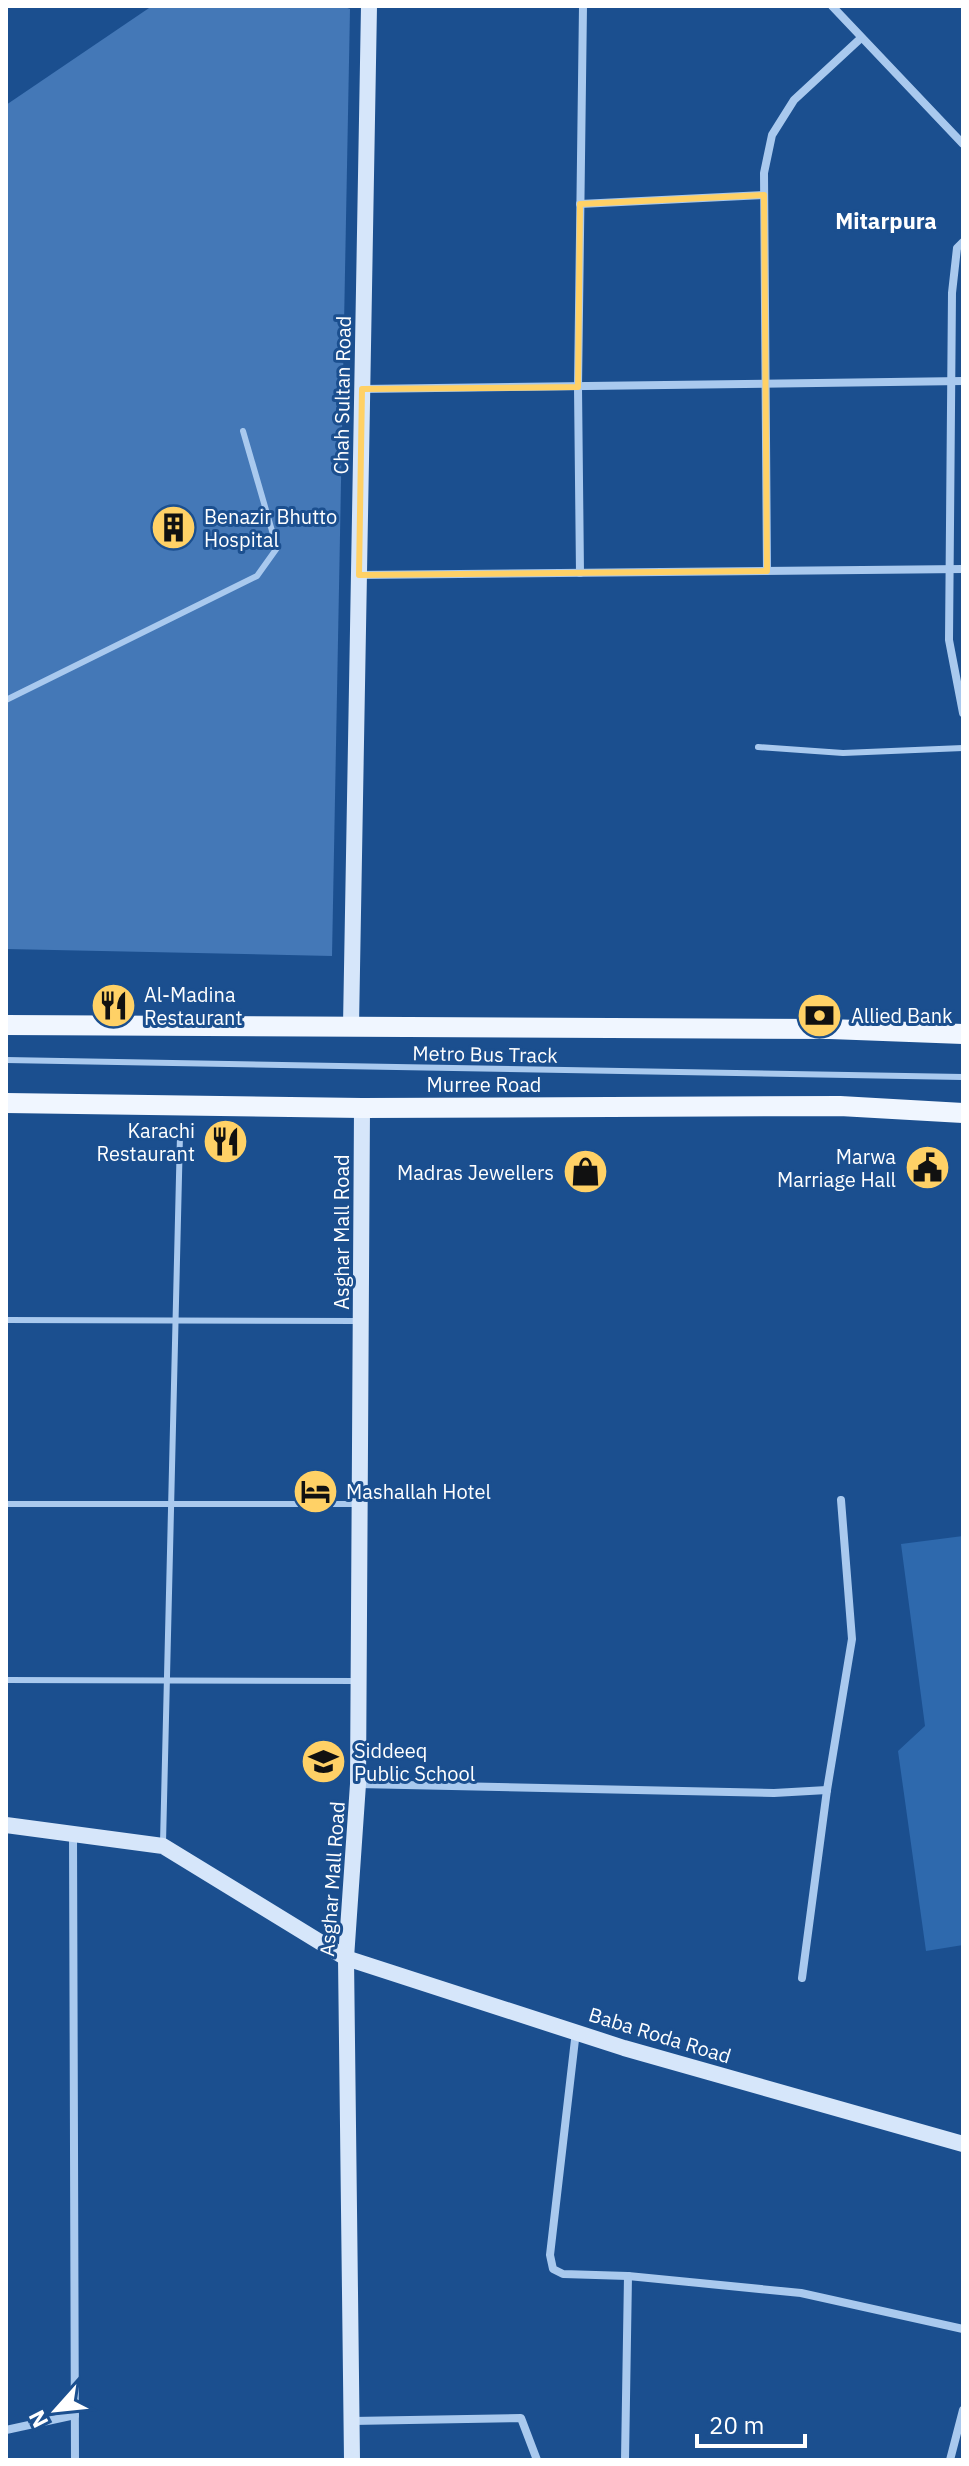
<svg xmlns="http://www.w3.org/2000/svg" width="969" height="2466" font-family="'IBM Plex Sans',sans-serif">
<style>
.green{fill:#2e69ad}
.building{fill:#4478b7}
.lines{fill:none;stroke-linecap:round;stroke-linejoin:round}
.lane{stroke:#a9c9ee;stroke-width:6}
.street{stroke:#a9c9ee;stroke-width:8}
.secondary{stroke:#d6e6fa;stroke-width:16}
.primary{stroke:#f0f6ff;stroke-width:20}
.marked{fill:none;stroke:#ffd166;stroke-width:6;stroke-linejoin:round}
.labels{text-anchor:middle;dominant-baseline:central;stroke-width:6;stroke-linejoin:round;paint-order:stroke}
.street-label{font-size:20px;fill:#fff;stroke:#1b4f8f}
.poi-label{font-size:20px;fill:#fff;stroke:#1b4f8f;text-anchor:start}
.neighbourhood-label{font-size:22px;font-weight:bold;fill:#fff;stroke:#1b4f8f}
</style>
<rect width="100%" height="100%" fill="#1b4f8f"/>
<path class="green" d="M963,1536V1945L926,1951L898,1751L925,1726L901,1544Z"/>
<path class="building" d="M152,6H342L350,9L332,956L6,949V105Z"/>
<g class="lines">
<g class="lane">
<path d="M6,700L257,576L277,548L243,431"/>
<path d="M758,747L843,753L963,748"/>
<path d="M6,1060L963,1077"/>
<path d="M6,1320L358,1321"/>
<path d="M6,1504H358"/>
<path d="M6,1680L358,1681"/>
<path d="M163,1843L180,1135"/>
</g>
<g class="street">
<path d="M832,6L963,144"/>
<path d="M580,204L764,195"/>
<path d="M963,242L957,248L952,293L949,640L963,713"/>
<path d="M362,389L963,381"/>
<path d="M767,571L764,173L772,135L794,100L861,38"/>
<path d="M580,573L578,387L583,6"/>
<path d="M359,575L963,569"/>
<path d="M358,1784L774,1793L827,1790"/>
<path d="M73,1834L75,2460"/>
<path d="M802,1978L827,1790L852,1639L841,1500"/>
<path d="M576,2031L550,2255L553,2269L563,2274L628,2276L801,2293L963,2329"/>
<path d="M352,2421L521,2418L537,2460"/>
<path d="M6,2430L75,2415"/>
<path d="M625,2460L628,2276"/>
<path d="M950,2460L963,2410"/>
</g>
<g class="secondary">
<path d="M351,1026L369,6"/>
<path d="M6,1825L163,1846L346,1958L624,2048L963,2144"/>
<path d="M352,2460L346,1958L358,1784L362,1108"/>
</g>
<g class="primary">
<path d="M6,1025L830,1029L963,1034"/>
<path d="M6,1103L362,1108L840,1106L963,1113"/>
</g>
</g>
<path class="marked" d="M764,195L767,571L359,575L362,389L578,387L580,204Z"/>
<defs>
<symbol id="building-disc" viewBox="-11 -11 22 22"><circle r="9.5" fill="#ffd166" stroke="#1b4f8f"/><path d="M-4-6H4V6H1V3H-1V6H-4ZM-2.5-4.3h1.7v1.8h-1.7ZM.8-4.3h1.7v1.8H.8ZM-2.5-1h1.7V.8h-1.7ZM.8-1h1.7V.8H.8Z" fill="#111"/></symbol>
<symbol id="restaurant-disc" viewBox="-11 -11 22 22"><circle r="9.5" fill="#ffd166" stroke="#1b4f8f"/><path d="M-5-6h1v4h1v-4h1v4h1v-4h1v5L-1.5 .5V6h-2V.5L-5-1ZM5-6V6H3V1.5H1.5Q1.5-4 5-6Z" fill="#111"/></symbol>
<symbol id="bank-disc" viewBox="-11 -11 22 22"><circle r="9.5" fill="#ffd166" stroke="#1b4f8f"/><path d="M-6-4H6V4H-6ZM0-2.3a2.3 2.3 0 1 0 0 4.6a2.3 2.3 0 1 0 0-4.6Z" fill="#111"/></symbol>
<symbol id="civic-disc" viewBox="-11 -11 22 22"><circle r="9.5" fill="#ffd166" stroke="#1b4f8f"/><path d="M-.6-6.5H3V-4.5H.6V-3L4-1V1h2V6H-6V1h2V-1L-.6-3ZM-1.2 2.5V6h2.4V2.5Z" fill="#111"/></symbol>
<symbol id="shop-disc" viewBox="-11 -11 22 22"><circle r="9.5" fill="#ffd166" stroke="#1b4f8f"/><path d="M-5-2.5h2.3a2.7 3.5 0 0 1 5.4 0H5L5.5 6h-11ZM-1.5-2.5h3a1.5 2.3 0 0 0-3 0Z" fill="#111"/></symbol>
<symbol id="hotel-disc" viewBox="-11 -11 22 22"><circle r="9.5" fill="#ffd166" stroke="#1b4f8f"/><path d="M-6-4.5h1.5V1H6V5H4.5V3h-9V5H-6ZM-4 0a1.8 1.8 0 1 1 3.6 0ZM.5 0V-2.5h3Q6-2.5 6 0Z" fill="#111"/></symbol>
<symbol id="school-disc" viewBox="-11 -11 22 22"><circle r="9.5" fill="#ffd166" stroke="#1b4f8f"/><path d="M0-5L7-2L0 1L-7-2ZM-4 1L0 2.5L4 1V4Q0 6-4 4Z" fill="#111"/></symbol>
</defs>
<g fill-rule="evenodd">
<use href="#building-disc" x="148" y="502" width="51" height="51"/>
<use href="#restaurant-disc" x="88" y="980" width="51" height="51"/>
<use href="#bank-disc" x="794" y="990" width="51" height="51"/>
<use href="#restaurant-disc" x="200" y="1116" width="51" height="51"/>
<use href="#civic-disc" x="902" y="1142" width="51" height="51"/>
<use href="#shop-disc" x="560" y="1146" width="51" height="51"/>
<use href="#hotel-disc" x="290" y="1466" width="51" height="51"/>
<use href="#school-disc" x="298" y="1736" width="51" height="51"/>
</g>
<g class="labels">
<g class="street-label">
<text transform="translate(342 395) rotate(-89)">Chah Sultan Road</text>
<text transform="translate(485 1054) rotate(1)">Metro Bus Track</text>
<text x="484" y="1084">Murree Road</text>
<text transform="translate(341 1232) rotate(-90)">Asghar Mall Road</text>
<text transform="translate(332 1879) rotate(-86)">Asghar Mall Road</text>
<text transform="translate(660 2035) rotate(17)">Baba Roda Road</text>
</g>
<g class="poi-label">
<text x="204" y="516">Benazir Bhutto<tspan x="204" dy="23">Hospital</tspan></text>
<text x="144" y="994">Al-Madina<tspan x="144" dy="23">Restaurant</tspan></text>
<text x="851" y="1015">Allied Bank</text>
<text x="195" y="1130" text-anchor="end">Karachi<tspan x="195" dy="23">Restaurant</tspan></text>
<text x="896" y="1156" text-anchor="end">Marwa<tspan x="896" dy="23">Marriage Hall</tspan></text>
<text x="554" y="1172" text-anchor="end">Madras Jewellers</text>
<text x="346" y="1491">Mashallah Hotel</text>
<text x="354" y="1750">Siddeeq<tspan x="354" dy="23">Public School</tspan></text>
</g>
<g class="neighbourhood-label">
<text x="886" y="220">Mitarpura</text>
</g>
</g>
<rect width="969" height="2466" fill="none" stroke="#ffffff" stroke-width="16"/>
<g transform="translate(56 2410) rotate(243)" stroke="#1b4f8f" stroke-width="6" paint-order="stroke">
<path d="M0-6L14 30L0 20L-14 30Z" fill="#ffffff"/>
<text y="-12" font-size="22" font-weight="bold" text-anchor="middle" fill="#ffffff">N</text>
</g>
<path d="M697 2434v12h108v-12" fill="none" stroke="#ffffff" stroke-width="4"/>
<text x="709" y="2434" font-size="24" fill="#ffffff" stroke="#1b4f8f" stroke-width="6" paint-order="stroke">20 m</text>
</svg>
